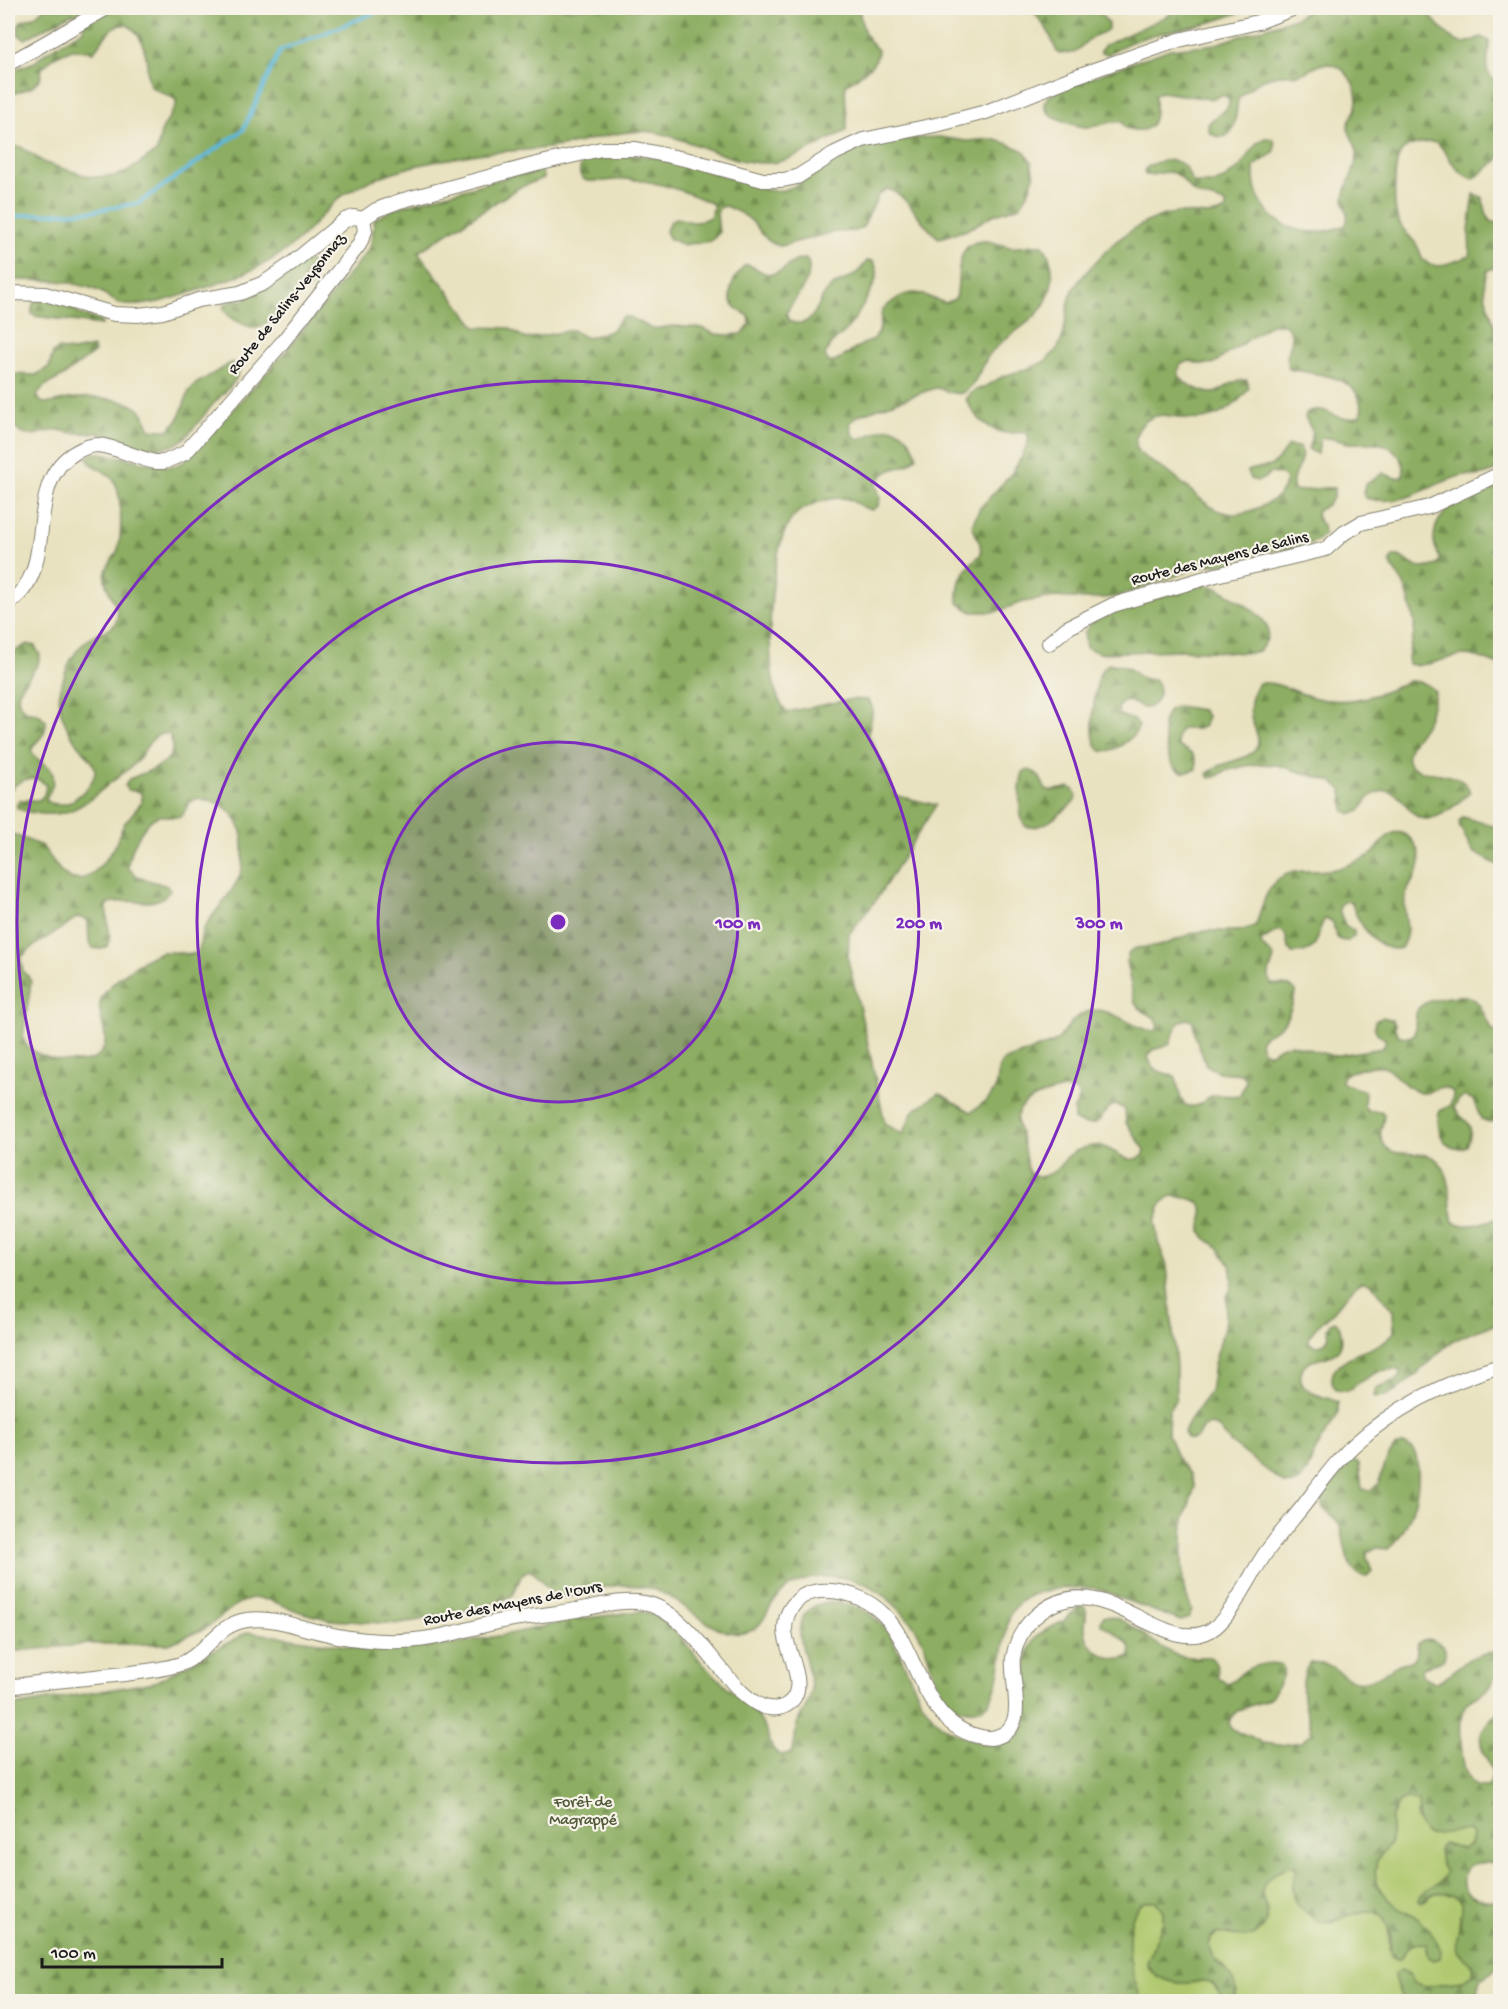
<svg xmlns="http://www.w3.org/2000/svg" width="1508" height="2009" font-family="'Gochi Hand',sans-serif">
<style>
.green{fill:#b0c96f;stroke:#667246;stroke-width:1.5}
.forest{fill:url(#forest-firs);stroke:#54643f;stroke-width:1.5;fill-rule:evenodd}
.lines{fill:none;stroke-linecap:round;stroke-linejoin:round}
.stream{stroke:#5bb7d9;stroke-width:4}
.minor-casing{stroke:#827f6e;stroke-width:16}
.minor{stroke:#fff;stroke-width:14}
.ring{fill:none;stroke:#7b2cbf;stroke-width:3}
.labels{text-anchor:middle;dominant-baseline:central;stroke-width:4.5;stroke-linejoin:round;paint-order:stroke}
.street-label{font-size:16px;fill:#1c1c1c;stroke:#f7f3e8}
.park-label{font-size:16px;fill:#505939;stroke:#f7f3e8}
.centre{fill:#7b2cbf;stroke:#f7f3e8;stroke-width:3}
.ring-label{font-size:18px;text-anchor:middle;font-weight:bold;fill:#7b2cbf;stroke:#f7f3e8;stroke-width:4.5;stroke-linejoin:round;paint-order:stroke}
</style>
<defs>
<pattern id="forest-firs" width="22" height="20" patternUnits="userSpaceOnUse" patternTransform="scale(1.5)"><rect width="22" height="20" fill="#8cad62"/><path d="M5 1l3.5 6h-7zM16 11l3.5 6h-7z" fill="#728c50"/></pattern>
</defs>
<rect width="100%" height="100%" fill="#f7f3e8"/>
<filter id="ink" filterUnits="userSpaceOnUse"><feTurbulence type="fractalNoise" baseFrequency=".0167" numOctaves="2"/><feDisplacementMap in="SourceGraphic" scale="12" xChannelSelector="R" yChannelSelector="G"/><feConvolveMatrix kernelMatrix="1 2 1 2 8 2 1 2 1" color-interpolation-filters="sRGB"/></filter>
<filter id="wash" filterUnits="userSpaceOnUse"><feTurbulence type="fractalNoise" baseFrequency=".008" numOctaves="4" result="noise"/><feDisplacementMap in="SourceGraphic" scale="24" xChannelSelector="R" yChannelSelector="G"/><feGaussianBlur stdDeviation="1.35" result="paint"/><feColorMatrix in="noise" values="0 0 0 0 0 0 0 0 0 0 0 0 0 0 0 0 0 1.4 0 .05"/><feComposite in="paint" operator="in"/></filter>
<g filter="url(#wash)">
<rect width="100%" height="100%" fill="#e9e2c0"/>
<path class="green" d="M1408,1798L1418,1801L1420,1806L1416,1818L1425,1833C1443,1837 1454,1828 1469,1830L1472,1836L1470,1845L1462,1849L1443,1844L1438,1850L1445,1872L1443,1879L1419,1901H1426C1432,1894 1436,1891 1446,1893C1476,1901 1456,1914 1459,1930C1461,1945 1475,1959 1472,1974L1462,1981L1425,1986L1414,1983L1409,1974L1401,1970L1394,1975C1395,1985 1401,1992 1402,2001H1142C1138,1990 1132,1977 1131,1965C1127,1943 1126,1897 1156,1901L1163,1911V1922L1147,1963C1150,1977 1175,1983 1188,1983C1196,1984 1205,1977 1212,1983C1216,1987 1220,1995 1223,2000H1229L1235,1997L1237,1991L1223,1966L1211,1956L1209,1946L1211,1939L1219,1933H1229L1245,1937L1268,1912C1266,1906 1262,1899 1262,1893C1263,1877 1279,1867 1293,1867L1296,1872L1291,1889L1331,1923C1365,1906 1393,1901 1389,1951L1403,1956C1407,1944 1415,1942 1426,1944L1429,1957L1434,1960L1440,1958L1418,1919L1400,1909L1388,1899L1377,1885L1375,1872L1377,1860L1391,1842V1818L1399,1802Z"/>
<g class="forest">
<path d="M44,8H859C862,27 864,37 878,50C878,67 858,75 846,85C843,101 850,116 846,131C825,141 793,161 771,163C733,166 690,138 653,132C619,128 587,143 555,147C529,151 503,150 478,154C435,161 386,169 348,192C329,203 314,227 296,242C268,267 234,278 199,290C180,296 158,304 138,305C116,307 117,301 101,292C94,288 83,286 75,284C53,278 30,282 8,279V145L21,147L45,163L91,177L115,176L127,172L157,151L161,132L176,105V100C169,94 157,92 151,86C146,80 148,70 147,62C145,47 135,16 115,27C105,33 101,44 93,52L72,49L54,57L42,68L40,79L32,87L8,96V72L35,62L45,53L83,30L84,24L77,15L71,14L25,39L19,35L18,27L21,21L34,17Z"/>
<path d="M1031,8H1096L1108,23V29C1103,34 1097,34 1091,38C1077,48 1077,57 1057,52L1048,31Z"/>
<path d="M1175,8H1251C1238,13 1225,18 1211,22C1177,31 1138,34 1108,54L1101,53V50L1105,45L1171,14Z"/>
<path d="M1313,8H1424C1431,17 1451,43 1463,43C1469,43 1475,39 1481,37L1489,41C1491,64 1477,65 1500,86V158L1474,179C1455,174 1450,157 1438,143C1429,141 1409,144 1402,151C1393,162 1393,207 1398,220C1405,237 1418,238 1422,259L1430,265L1440,266L1470,256L1469,231L1474,194L1482,197L1488,218L1491,222L1500,223V266L1488,270C1478,292 1492,310 1496,332C1505,376 1500,424 1500,468C1493,472 1482,476 1473,476C1468,475 1466,474 1460,476C1424,486 1407,508 1365,498L1363,493L1365,485L1383,473L1395,478L1402,477C1409,462 1394,446 1378,443C1369,442 1359,444 1349,443C1339,442 1332,436 1321,438C1318,444 1320,449 1317,454L1308,449L1313,433L1305,417L1307,412C1331,403 1333,425 1360,416L1362,408C1360,403 1358,394 1354,390C1340,374 1308,373 1289,369C1281,346 1302,344 1285,324H1271L1213,364H1200L1190,361L1181,364L1178,373C1182,382 1187,384 1195,388C1224,403 1222,379 1247,380L1249,388C1236,405 1225,415 1203,419C1182,423 1158,404 1141,426C1134,435 1135,441 1138,452C1149,461 1161,467 1172,475C1205,500 1220,529 1264,505C1275,500 1285,491 1286,478L1280,474L1270,473C1263,480 1259,483 1250,479L1248,471C1256,467 1265,469 1272,465C1279,461 1282,452 1288,446L1299,447C1309,461 1287,475 1294,490C1307,493 1321,486 1334,488C1336,501 1327,505 1317,511C1315,517 1318,520 1323,525L1324,534L1316,541L1298,548L1273,550L1226,564L1203,566L1116,597L1089,599L1054,597L1023,602L995,612H972L958,603C957,578 963,570 981,554L980,544L972,525L980,508L1011,474L1022,457L1029,439L1027,433C1020,432 1014,433 1007,433C990,432 972,415 966,399C973,388 977,391 988,385C993,383 998,378 1004,376C1017,371 1034,369 1046,360C1072,341 1061,315 1073,290C1080,277 1101,256 1112,245C1128,231 1155,214 1177,213C1194,212 1211,219 1226,210V205C1218,197 1205,200 1195,193C1186,188 1185,177 1174,173C1165,170 1155,176 1145,175L1144,170C1152,161 1175,156 1184,166C1189,171 1189,178 1194,183H1213L1224,179L1239,168L1257,143L1265,138L1273,139L1275,144L1274,152L1254,167C1251,220 1300,245 1346,225C1350,212 1344,210 1344,199C1345,184 1357,170 1357,154C1357,145 1350,137 1348,128C1347,120 1355,115 1356,107C1360,89 1346,63 1325,64C1316,64 1309,72 1300,74C1294,75 1288,74 1281,75C1263,76 1251,86 1238,99C1236,115 1236,148 1210,133L1208,125C1214,113 1230,115 1229,98L1222,95L1210,99L1161,92L1155,95C1156,118 1156,137 1126,128L1122,122C1110,119 1102,126 1090,127C1080,128 1047,118 1045,107C1043,97 1057,92 1063,88L1170,49L1216,44L1295,18Z"/>
<path d="M939,137L966,141L992,139L1009,144L1024,151L1031,161L1034,176L1028,194L1020,206L993,215L967,230L939,238C919,225 912,197 887,189L879,194L863,227L856,231L834,232L781,246C763,243 762,229 748,218C742,213 733,210 726,206L719,208L717,214L719,233L711,241L682,245L669,238L666,231C673,209 682,222 695,222C700,222 705,219 710,217L713,209V204C686,191 655,181 626,179C615,179 594,184 585,180C581,178 579,174 580,169C581,159 593,157 601,156C646,150 692,166 734,179C749,184 761,191 778,191C797,190 824,165 841,156C872,141 905,138 939,137Z"/>
<path d="M540,168L544,178L518,188L418,252L476,327L509,328L526,339L572,330L587,338L611,331L622,317H630L652,329L674,326L702,328L715,334L728,335L741,334L746,330L750,323L749,316C744,313 737,310 733,305C725,293 736,274 745,265C755,264 761,276 772,274C786,272 791,258 807,259C816,279 794,297 786,314L789,321C816,332 816,300 829,289C843,277 853,282 867,261H873C876,266 878,270 877,275C875,286 855,321 846,330C838,339 829,343 825,355L828,362H835L863,344L873,340L879,332L882,310C894,300 907,288 924,295C932,298 938,301 946,303L956,298C961,279 952,243 983,241C992,240 1002,246 1010,247C1022,249 1031,243 1043,245C1057,266 1055,293 1038,313C1023,329 1002,338 989,355C981,366 975,388 962,393C952,396 944,388 935,388L859,415L850,423L852,434L858,439C866,437 873,433 881,430C901,423 912,440 917,456C905,474 887,461 876,485L880,496L879,505L872,510C862,508 857,503 848,499C835,495 806,505 796,514C769,539 766,649 774,684C776,695 780,704 787,712L853,699L868,700L872,706V715L868,734L885,768L894,795L936,805L876,900L849,934L848,960L866,1035L885,1124L903,1134L913,1111L939,1093L971,1112C982,1104 994,1097 997,1084C999,1074 996,1068 1003,1061L1055,1042C1065,1034 1069,1021 1080,1015C1108,999 1128,1029 1154,1031L1158,1028L1154,1017C1140,1010 1134,1007 1132,991C1131,981 1124,963 1128,955C1133,945 1144,948 1153,947C1169,945 1182,936 1197,932C1217,928 1238,936 1256,925C1261,910 1264,895 1274,883C1291,865 1314,874 1335,869C1343,867 1367,858 1373,853C1379,848 1382,840 1388,836C1404,824 1420,846 1420,861C1420,874 1409,883 1406,895C1400,914 1414,927 1401,948C1379,955 1356,922 1352,902L1347,901L1341,904L1339,910L1345,925L1354,931V936L1348,941C1335,941 1335,934 1333,922L1326,918C1313,931 1326,953 1292,953L1288,947L1285,933L1278,930L1262,940L1261,945L1272,954L1274,958C1271,969 1266,974 1271,984L1290,986L1295,990C1295,1000 1288,1019 1281,1026C1273,1034 1251,1035 1265,1053H1271L1280,1047L1291,1044L1333,1056L1382,1048L1385,1043V1039C1377,1034 1373,1031 1375,1021L1383,1017L1392,1020L1395,1024V1030L1399,1036C1425,1041 1410,1023 1418,1009C1424,1000 1447,997 1457,996C1487,992 1480,1025 1500,1036V1118L1498,1121L1489,1122L1481,1119L1473,1100L1466,1096L1459,1099L1454,1107C1463,1125 1477,1117 1467,1146C1441,1158 1433,1119 1441,1110C1442,1110 1449,1106 1450,1106L1453,1096V1092C1437,1080 1433,1097 1418,1092C1404,1088 1390,1067 1381,1066C1373,1064 1362,1069 1354,1071C1347,1073 1343,1074 1342,1082C1349,1087 1357,1087 1365,1092L1364,1106L1367,1111H1381L1384,1114C1384,1123 1379,1129 1381,1137C1387,1166 1423,1143 1440,1163C1454,1181 1448,1202 1453,1222C1468,1230 1485,1221 1500,1218V1323C1485,1328 1467,1333 1452,1342C1434,1352 1396,1404 1374,1396L1376,1388L1396,1380L1400,1376V1371C1384,1366 1370,1375 1357,1384C1355,1385 1352,1389 1350,1390C1335,1396 1326,1380 1336,1368C1352,1349 1377,1353 1394,1332L1393,1311L1376,1289L1370,1283L1361,1282C1349,1290 1343,1301 1334,1311C1326,1320 1312,1328 1308,1340L1312,1345L1319,1346L1326,1342L1329,1336L1327,1329L1330,1323L1335,1321C1340,1325 1340,1328 1341,1333C1348,1368 1304,1350 1301,1374C1300,1379 1301,1383 1304,1387C1312,1396 1328,1397 1338,1402V1414L1318,1445L1306,1473L1300,1481L1293,1484H1285L1230,1442L1219,1428L1211,1425L1204,1427L1198,1437L1191,1440L1186,1438L1184,1433L1189,1421L1210,1392L1214,1364L1224,1327L1227,1297L1231,1288L1232,1279L1230,1265L1218,1247L1205,1238L1201,1232C1200,1225 1203,1219 1203,1212C1202,1197 1183,1198 1171,1196L1162,1203L1155,1222L1158,1242L1167,1266L1176,1366V1400L1169,1409L1168,1434L1178,1460L1191,1475L1195,1487L1184,1519L1182,1562L1184,1590L1192,1610L1189,1618L1181,1621C1161,1614 1142,1606 1122,1599C1114,1595 1105,1590 1097,1589C1084,1586 1069,1588 1056,1589C1041,1591 1022,1596 1013,1610C998,1633 1008,1714 970,1710C931,1707 935,1661 920,1636C910,1617 881,1589 861,1582C832,1572 792,1575 774,1602C764,1615 762,1630 744,1633C712,1638 683,1598 652,1589C634,1583 612,1585 594,1589C583,1592 570,1599 559,1596C543,1591 544,1577 529,1570L522,1574L513,1595L499,1602L401,1624L330,1620L301,1612L269,1600L251,1598L237,1604L206,1628L169,1644H89L8,1652V832L42,846L62,873L72,879H82L93,873L104,862L114,848L124,824L142,802L141,792L128,790L125,786L129,779C147,771 184,763 169,734C150,732 147,750 136,762C129,770 119,776 110,783C85,804 69,819 35,813C29,812 23,812 17,808V803L21,800H39L44,795L46,786C36,771 16,781 8,793V661L14,652L27,644L35,646L40,655L38,664L19,691L18,698L21,707L29,712L38,713L46,721C46,740 34,740 32,749C30,762 57,762 53,782C52,789 48,794 46,800C52,805 60,805 68,803C75,800 81,794 86,789C107,766 86,757 74,739C65,726 57,707 60,692C65,668 73,649 94,635C100,632 111,630 114,625C126,610 104,592 105,577C105,565 115,559 118,549C122,535 122,493 114,481C108,471 97,469 89,462L88,457L93,453H101L168,467L180,464L192,454L281,357L370,248L375,219L396,208ZM196,799C230,799 245,824 243,854C243,860 243,867 241,873C233,894 214,911 203,930C200,937 201,945 198,953C186,956 174,950 162,952C146,956 107,984 101,999C94,1017 116,1040 98,1056C84,1070 24,1058 23,1037L31,982L28,976L23,972L21,958C36,940 59,933 77,917L88,920L89,943L93,948L101,949L107,947C114,933 103,918 108,904C127,895 158,912 170,890L167,886L138,877L128,868C127,854 145,819 159,816C167,815 173,819 182,816L190,802ZM1187,1019L1193,1021L1195,1035L1206,1065L1219,1072L1242,1074L1246,1080L1240,1095C1230,1097 1221,1094 1211,1096C1205,1098 1205,1102 1200,1104C1178,1114 1180,1090 1176,1078C1163,1070 1154,1075 1148,1057L1153,1050L1169,1045L1179,1022ZM1063,1089L1075,1090L1080,1097L1074,1109V1120C1093,1130 1100,1122 1110,1106L1118,1105L1125,1110L1126,1123L1145,1150L1143,1156C1122,1167 1118,1148 1099,1146C1089,1145 1075,1150 1067,1157C1063,1161 1060,1167 1054,1171C1051,1174 1045,1175 1041,1177L1029,1173C1025,1163 1026,1155 1023,1145C1022,1138 1018,1129 1017,1122C1016,1098 1046,1094 1063,1089Z"/>
<path d="M304,260L309,261L314,266V282L311,287L291,300L264,325L255,328L245,325L231,318L224,310V305L235,300H245Z"/>
<path d="M38,298L70,305L79,314L101,321L102,325L35,316L32,314C31,307 33,302 38,298Z"/>
<path d="M93,347L95,352L63,376L43,387L37,395L41,402C50,405 58,401 68,399C86,396 126,397 140,410C146,415 146,424 151,430H168L178,420L189,391L197,383L231,363H240C242,378 226,390 217,400C206,411 189,438 176,444C149,455 126,440 101,434C92,431 82,434 73,433C69,433 64,431 60,430C48,429 35,438 24,434C16,432 13,424 12,416L8,414V374L36,375L49,367L53,353L58,349L73,351Z"/>
<path d="M1500,482V665C1488,662 1479,655 1464,655C1448,656 1424,669 1409,664C1405,650 1417,640 1414,622C1412,611 1409,596 1404,585C1400,576 1392,571 1390,561L1393,556H1399C1414,565 1417,572 1437,565L1440,559C1438,553 1434,547 1434,541C1432,507 1475,491 1500,482Z"/>
<path d="M1205,584C1221,588 1265,613 1268,630C1269,639 1264,645 1259,651L1250,653L1179,650L1100,653L1086,648L1084,633L1089,626L1104,613Z"/>
<path d="M1109,664C1120,664 1127,666 1135,673C1138,675 1139,678 1142,679C1147,681 1152,677 1156,682C1163,691 1157,707 1145,708C1140,708 1134,702 1128,701L1121,703L1118,709L1120,715L1136,721L1139,726C1136,735 1128,741 1120,746C1115,748 1108,753 1102,751C1086,747 1094,682 1102,670C1104,667 1105,666 1109,664Z"/>
<path d="M1409,681C1420,681 1429,683 1435,692C1433,703 1431,713 1426,723C1420,734 1405,747 1408,760C1414,781 1462,765 1470,792C1459,802 1443,818 1427,819C1407,820 1404,788 1383,791C1371,793 1366,801 1360,811L1352,814L1344,811L1342,790L1333,782L1277,765L1261,764L1245,766L1225,771L1216,777L1209,778L1207,774C1221,760 1242,763 1254,751C1264,740 1252,727 1251,715C1249,704 1253,692 1259,683C1276,681 1293,691 1309,696C1343,707 1378,697 1409,681Z"/>
<path d="M1178,706L1202,710L1207,716L1204,726L1198,729H1182C1177,733 1176,739 1178,746C1190,753 1197,753 1196,769C1172,781 1167,756 1165,739C1164,734 1163,728 1163,724C1164,719 1167,714 1169,710Z"/>
<path d="M1028,770C1040,772 1040,780 1046,789L1052,791L1069,787C1075,790 1077,793 1076,800C1061,812 1046,830 1026,827C1017,816 1019,786 1023,772Z"/>
<path d="M1463,817L1500,828V866L1473,852L1460,827L1459,821Z"/>
<path d="M1404,1444L1414,1450C1425,1481 1413,1526 1389,1549L1375,1548L1367,1552V1557L1372,1571L1366,1577C1343,1572 1347,1544 1340,1526C1336,1515 1317,1510 1323,1496C1327,1484 1343,1478 1348,1463L1354,1461L1359,1464L1362,1489L1372,1490L1378,1484L1387,1459L1395,1447Z"/>
<path d="M825,1602C907,1602 895,1682 940,1724C950,1732 965,1737 977,1742C985,1745 996,1744 1004,1743C1044,1735 1019,1675 1029,1649C1035,1632 1050,1629 1063,1621C1069,1616 1075,1610 1080,1606L1085,1607C1088,1614 1085,1618 1085,1625C1084,1640 1091,1649 1104,1655C1115,1660 1119,1661 1130,1656C1134,1641 1112,1632 1101,1624V1619L1104,1616C1125,1614 1156,1648 1177,1655C1187,1659 1199,1656 1210,1657C1217,1661 1218,1669 1218,1677L1227,1684C1234,1682 1237,1677 1243,1672C1252,1665 1271,1661 1282,1665C1285,1672 1282,1677 1279,1683C1276,1689 1274,1695 1268,1699C1254,1707 1234,1705 1229,1723L1232,1730L1250,1736L1262,1743L1280,1745L1301,1742L1311,1734C1311,1723 1309,1719 1306,1710C1301,1697 1301,1674 1310,1663C1347,1657 1340,1705 1395,1666C1400,1662 1413,1663 1416,1657C1417,1653 1417,1647 1418,1643C1427,1636 1435,1640 1444,1646C1450,1667 1431,1660 1421,1670L1422,1675L1436,1683C1448,1679 1454,1670 1463,1663C1475,1654 1487,1653 1500,1651C1500,1666 1496,1682 1484,1692C1476,1698 1467,1699 1463,1710C1458,1723 1461,1771 1471,1782C1475,1788 1482,1787 1488,1787C1506,1760 1454,1746 1500,1711V1864C1491,1863 1480,1861 1471,1865C1468,1867 1464,1872 1463,1876C1459,1898 1484,1902 1500,1900V1964L1492,1972L1480,1979L1477,1992L1482,1997L1500,1998V2001H1402C1401,1992 1395,1985 1394,1975L1401,1970L1409,1974L1414,1983L1425,1986L1462,1981L1472,1974L1473,1966C1469,1959 1460,1959 1457,1950C1452,1933 1475,1902 1451,1895C1445,1893 1438,1891 1432,1894C1428,1897 1427,1901 1421,1903L1419,1901C1421,1885 1440,1891 1445,1872L1441,1866L1439,1846L1443,1844L1462,1849L1470,1845L1472,1836L1469,1831C1454,1828 1443,1837 1425,1834C1411,1816 1423,1816 1418,1801L1408,1798L1399,1802L1391,1818V1842L1377,1860L1375,1872L1377,1885L1388,1899L1400,1909L1418,1919L1430,1930L1441,1951L1440,1958L1434,1960L1429,1957L1426,1944C1411,1941 1407,1947 1400,1959L1396,1960L1391,1957C1389,1949 1392,1940 1390,1933C1378,1890 1346,1923 1321,1923C1297,1905 1286,1903 1296,1872L1293,1867C1279,1867 1261,1879 1262,1895C1264,1908 1272,1914 1264,1926C1260,1932 1250,1937 1244,1937C1233,1937 1209,1925 1209,1945C1208,1964 1241,1972 1235,1997L1229,2000H1223C1220,1995 1216,1987 1212,1983C1205,1978 1195,1983 1188,1983C1174,1984 1150,1978 1147,1963L1163,1922V1911L1156,1901C1126,1897 1127,1944 1131,1965C1132,1977 1138,1990 1142,2001L8,2002V1707L155,1682L248,1632L376,1650L441,1646L504,1635L574,1620L639,1611L654,1615L665,1621L677,1633L703,1664L757,1715L765,1728L773,1750L781,1755L792,1753C796,1743 794,1735 797,1725C800,1713 810,1705 811,1691C813,1660 777,1615 825,1602Z"/>
</g>
<g class="lines">
<path class="stream" d="M8,218L27,215L93,211L139,203L243,130L280,51L384,9L394,8"/>
</g>
</g>
<g filter="url(#ink)">
<g class="lines">
<defs>
<g id="minor">
<path d="M8,64L107,8"/>
<path d="M363,219L376,210L400,201L533,165L601,149H636L689,160L763,180H783L797,177L835,153L863,140L940,124L986,112L1074,77L1179,40L1258,22L1295,8"/>
<path d="M8,293L45,294L114,314L138,315L163,312L198,300L240,293L264,283L290,265L345,220L354,217L363,219"/>
<path d="M8,603C62,570 20,483 76,452C83,448 90,445 98,445C117,447 136,458 155,462H164L185,453L281,344L359,245L365,231L363,219"/>
<path d="M1049,643L1067,628L1113,605L1216,575L1326,549L1344,533L1361,523L1429,507L1500,474"/>
<path d="M8,1687C46,1681 86,1678 125,1674C143,1671 165,1670 183,1663C208,1652 217,1624 247,1620C273,1616 299,1628 324,1633C357,1641 397,1644 431,1638C457,1634 482,1624 508,1620C531,1616 554,1614 576,1610C599,1606 621,1599 644,1603C696,1612 730,1703 769,1708C776,1709 783,1708 788,1704C811,1687 785,1651 785,1630C785,1620 788,1610 795,1603C804,1592 817,1590 831,1591C850,1592 870,1601 883,1614C919,1650 920,1721 977,1736C984,1738 989,1739 996,1737C1030,1728 1010,1683 1013,1658C1016,1641 1023,1627 1036,1616C1100,1559 1160,1659 1211,1630C1231,1619 1252,1571 1267,1551C1279,1535 1292,1520 1304,1505C1320,1484 1335,1462 1355,1444C1396,1406 1447,1382 1500,1366"/>
</g>
</defs>
<use href="#minor" class="minor-casing"/>
<use href="#minor" class="minor"/>
</g>
</g>
<circle cx="558" cy="922" r="180" fill="#7b2cbf" fill-opacity=".12"/>
<g class="ring">
<circle cx="558" cy="922" r="180"/>
<circle cx="558" cy="922" r="361"/>
<circle cx="558" cy="922" r="541"/>
</g>
<g class="labels">
<g class="street-label">
<text transform="translate(288 305) rotate(-51)">Route de Salins-Veysonnaz</text>
<text transform="translate(1220 560) rotate(-14)">Route des Mayens de Salins</text>
<text transform="translate(513 1605) rotate(-11)">Route des Mayens de l'Ours</text>
</g>
<g class="park-label">
<text x="583" y="1803">Forêt de<tspan x="583" dy="18">Magrappé</tspan></text>
</g>
</g>
<circle cx="558" cy="922" r="9" class="centre"/>
<g class="ring-label">
<text x="738" y="928">100 m</text>
<text x="919" y="928">200 m</text>
<text x="1099" y="928">300 m</text>
</g>
<rect width="1508" height="2009" fill="none" stroke="#f7f3e8" stroke-width="30"/>
<path d="M42 1958v9h180v-9" fill="none" stroke="#1c1c1c" stroke-width="3"/>
<text x="51" y="1958" font-size="18" fill="#1c1c1c" stroke="#f7f3e8" stroke-width="4.5" paint-order="stroke">100 m</text>
</svg>
